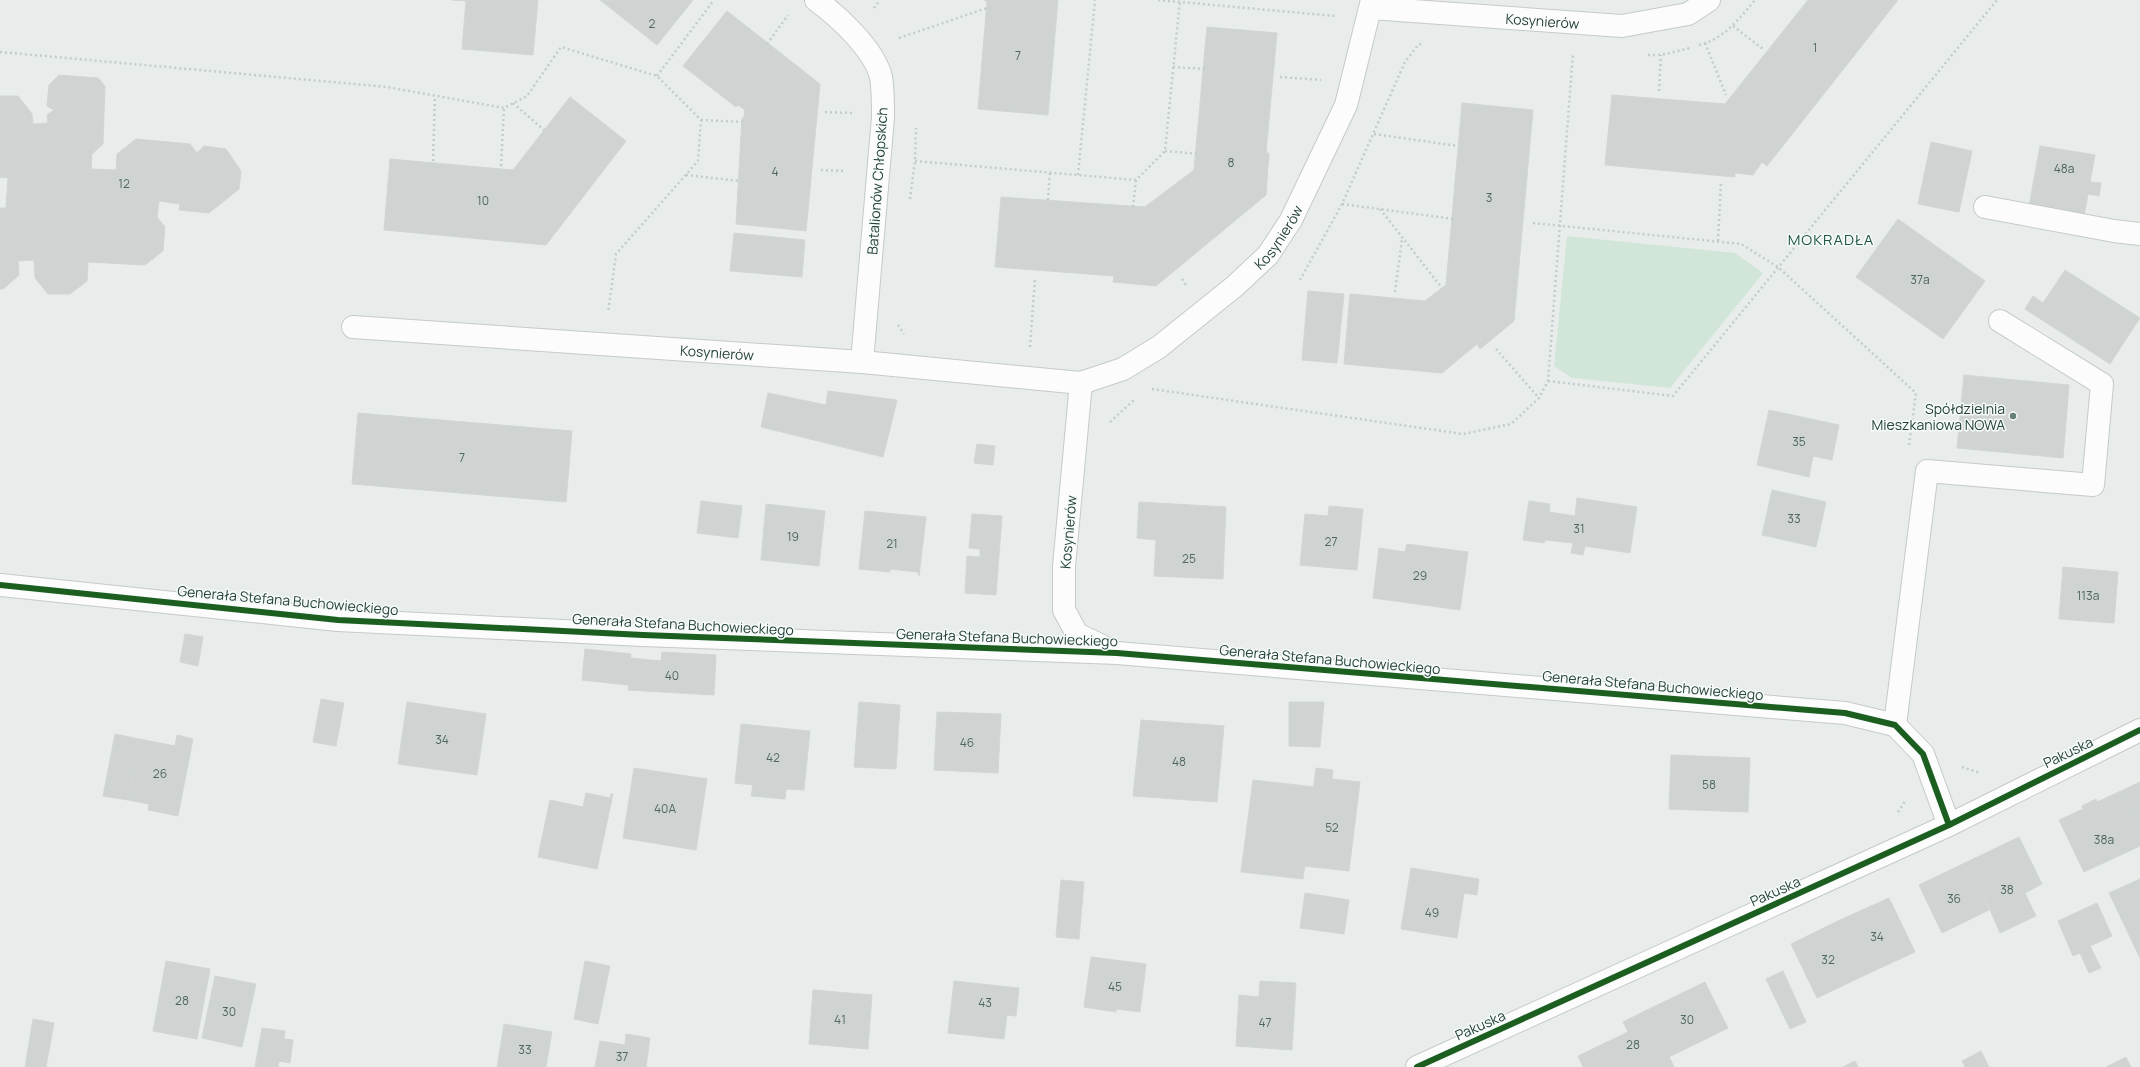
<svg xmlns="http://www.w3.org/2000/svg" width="2140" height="1067" font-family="Manrope,sans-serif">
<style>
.green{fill:#d1e6d8}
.building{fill:#cfd4d2;stroke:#d1d6d4}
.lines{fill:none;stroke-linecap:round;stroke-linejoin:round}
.minor-casing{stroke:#c5cac8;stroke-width:24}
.path{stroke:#c3ccca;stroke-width:2.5;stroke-dasharray:2 3;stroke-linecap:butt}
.minor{stroke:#fcfcfc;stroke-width:22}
.cycleway-casing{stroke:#f7fbf9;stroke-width:8}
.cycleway{stroke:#1b5e20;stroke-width:6}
.poi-dot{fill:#697e78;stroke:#f7fbf9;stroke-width:1.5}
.labels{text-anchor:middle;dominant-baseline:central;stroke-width:3;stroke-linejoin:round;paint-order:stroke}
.number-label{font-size:12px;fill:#506761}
.street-label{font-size:14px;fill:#24423a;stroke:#f7fbf9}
.poi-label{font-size:14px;fill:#24423a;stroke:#f7fbf9;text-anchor:end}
.neighbourhood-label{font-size:15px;letter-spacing:1px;fill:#1f5548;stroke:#f7fbf9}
</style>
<rect width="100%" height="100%" fill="#e8edeb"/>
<path class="green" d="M1567,236L1735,253L1763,273L1670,388L1572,378L1554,366Z"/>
<g class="building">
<path d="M452,0H538L533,55L462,49L466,1Z"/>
<path d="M600,0H693L657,45Z"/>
<path d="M984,0H1058L1048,115L978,109L987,2Z"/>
<path d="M1808,0H1898L1767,166L1762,162L1753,175L1735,173V177L1605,165L1612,95L1725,104Z"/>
<path d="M727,11L820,84L806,231L736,224L742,118H744L745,110L738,105L736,107L683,66Z"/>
<path d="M1207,27L1277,33L1266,153H1269L1266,195L1156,286L1113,282L1114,276L995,267L1001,197L1145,207L1194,170Z"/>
<path d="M59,75L98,78L105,86L103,144L92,154L91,169L116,170L117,154L136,139L190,144L197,153L204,146L226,149L241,171L239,189L209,213L179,210L180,204L159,201L157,217L165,227L163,251L145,265L88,262L87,281L70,294H48L35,278L34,260L18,261L19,275L3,289H0V208H6L8,178L0,177V96H18L32,114L33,124L48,123L47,115L54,110L47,106L49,85Z"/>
<path d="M570,97L626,141L546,245L384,230L390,159L513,170Z"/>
<path d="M1462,103L1533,110L1514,321L1480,349L1477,344L1442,373L1344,364L1350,294L1425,301L1446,285Z"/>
<path d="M1931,142L1972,151L1959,212L1918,204Z"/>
<path d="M2040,146L2095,155L2090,182L2101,183L2099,196L2088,194L2084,216L2029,206Z"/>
<path d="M1898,219L1985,281L1943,339L1856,277Z"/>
<path d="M734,233L805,240L802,277L730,271Z"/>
<path d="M2065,270L2140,318L2110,364L2025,309L2033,296L2043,303Z"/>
<path d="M1308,291L1344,294L1337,363L1302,360Z"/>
<path d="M1964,375L2069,385L2063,458L1957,448Z"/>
<path d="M828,391L897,400L883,457L761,427L768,393L826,405Z"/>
<path d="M1769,410L1839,425L1832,460L1813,456L1809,477L1757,465Z"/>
<path d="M358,413L572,431L566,502L352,484Z"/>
<path d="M977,444L995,446L993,465L974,463Z"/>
<path d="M1772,490L1826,502L1816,547L1762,535Z"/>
<path d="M1577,498L1637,507L1630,553L1585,546L1583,555L1571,553L1573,543L1545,540L1544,543L1523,540L1529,501L1550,504L1549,512L1575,516Z"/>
<path d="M701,501L742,506L738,538L697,533Z"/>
<path d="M1139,502L1226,507L1223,579L1154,576L1156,540L1137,538Z"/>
<path d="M766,504L825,511L819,566L761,560Z"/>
<path d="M1329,506L1363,509L1357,570L1300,565L1305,514L1328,516Z"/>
<path d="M865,511L926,517L919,576L918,572L890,569V572L859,569Z"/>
<path d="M972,514L1002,516L996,595L965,593L967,556L980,557V549L969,548Z"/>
<path d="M1407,544L1468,552L1460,610L1373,598L1379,548L1405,552Z"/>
<path d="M2063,567L2118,572L2114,623L2059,619Z"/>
<path d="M185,634L203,637L198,666L180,662Z"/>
<path d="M585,649L631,654L628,685L582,680Z"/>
<path d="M662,652L716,655L714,695L628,690L631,658L661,661Z"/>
<path d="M321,699L344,703L336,746L313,742Z"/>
<path d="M407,702L486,714L477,775L398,764Z"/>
<path d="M859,702L900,705L896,769L854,767Z"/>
<path d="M1289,702H1324L1320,747L1289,746Z"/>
<path d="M937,712L1001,714L998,773L934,770Z"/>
<path d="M1141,720L1224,726L1217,802L1133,796Z"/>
<path d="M741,724L810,731L804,790L786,789L785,799L751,796L753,785L735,783Z"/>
<path d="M115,734L139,739L128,800L103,796Z"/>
<path d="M177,735L193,739L178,816L148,810L149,804L128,800L139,739L175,746Z"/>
<path d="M1671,755L1750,758L1748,812L1669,809Z"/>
<path d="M634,768L707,779L696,850L623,838Z"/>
<path d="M1316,768L1333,770L1332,779L1360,782L1349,871L1304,866Z"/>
<path d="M1253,780L1315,787L1303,879L1241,872Z"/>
<path d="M2140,782V832L2121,791Z"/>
<path d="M2121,791L2140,832V846L2084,872L2059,820L2083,809L2082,806L2096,799L2097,802Z"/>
<path d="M586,793L610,798L611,794H613L597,869L538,857L550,800L583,807Z"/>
<path d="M2019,837L2042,884L2025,893L2036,916L2000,933L1969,861Z"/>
<path d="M1969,861L1989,910L1942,933L1919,885Z"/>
<path d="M1411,868L1479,879L1477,895L1464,893L1457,938L1401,929Z"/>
<path d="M2140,879V958L2109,893Z"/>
<path d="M1061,880L1084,882L1079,939L1056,937Z"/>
<path d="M1305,893L1349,900L1344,934L1300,928Z"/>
<path d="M1889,898L1915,952L1865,975L1840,920Z"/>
<path d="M2097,903L2112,936L2090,946L2101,968L2089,973L2080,953L2073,956L2058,921Z"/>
<path d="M1840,920L1865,975L1817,998L1791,944Z"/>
<path d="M1091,957L1146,964L1140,1012L1116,1009V1012L1084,1007Z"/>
<path d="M166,961L210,969L197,1039L153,1031Z"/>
<path d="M585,961L610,966L598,1024L574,1019Z"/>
<path d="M1783,971L1806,1022L1790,1029L1766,979Z"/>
<path d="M215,976L256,984L242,1047L202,1038Z"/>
<path d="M954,981L1019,988L1016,1016L1007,1015L1004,1039L948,1033Z"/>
<path d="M1260,981L1296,983L1292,1050L1236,1046L1239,995L1259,997Z"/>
<path d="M1705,982L1728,1028L1669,1057L1647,1010Z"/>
<path d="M813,990L872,995L868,1049L809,1044Z"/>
<path d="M1647,1010L1674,1067H1583L1578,1056L1628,1032L1623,1022Z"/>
<path d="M33,1019L54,1023L46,1067H25Z"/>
<path d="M504,1024L552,1032L546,1067H497Z"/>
<path d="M262,1028L285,1031L284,1039L293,1040L290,1063L279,1061L278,1067H255Z"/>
<path d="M626,1034L650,1038L646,1067H595L600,1041L625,1045Z"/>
<path d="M1981,1051L1989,1067H1965L1962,1061Z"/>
<path d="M2126,1057L2131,1067H2106Z"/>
<path d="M1855,1061L1858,1067H1843Z"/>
</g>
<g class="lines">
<defs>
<g id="minor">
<path d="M816,0C838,16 874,49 881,77C883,89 883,104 883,117L862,362"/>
<path id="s1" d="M1371,8L1622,26L1688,14L1709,0"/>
<path d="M1985,207L2114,231L2140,234"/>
<path id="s2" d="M353,327L862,362L1081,383L1123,369L1159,347L1235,286L1268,255L1291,220L1346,105L1372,0"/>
<path d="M1081,383L1064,566V610L1077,634L1108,649"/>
<path d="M0,585L338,620L643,635L1117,653L1845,713L1895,725L1923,754L1949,825"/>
<path d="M1895,725L1927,471L2093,485L2102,384L2000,321"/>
<path d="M1417,1067L1949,825L2140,730"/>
</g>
</defs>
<use href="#minor" class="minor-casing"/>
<g class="path">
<path d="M1158,0L1335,16"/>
<path d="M874,8L880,0"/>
<path d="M1733,26L1763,49"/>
<path d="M899,38L987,8"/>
<path d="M1705,43L1726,95"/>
<path d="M767,44L788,15"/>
<path d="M1699,45C1724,39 1739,19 1755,0"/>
<path d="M0,52L387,87L504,108L527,96L561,47L657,76L701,120L698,161L616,254L608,313"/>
<path d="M1648,55H1661L1690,48"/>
<path d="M1173,67L1205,69"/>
<path d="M657,76L714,0"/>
<path d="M1280,77L1321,80"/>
<path d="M1659,91L1661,55"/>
<path d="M513,103L544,130"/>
<path d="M825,112L852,113"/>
<path d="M701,120L744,122"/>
<path d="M1374,134L1458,146"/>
<path d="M1165,151L1199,154"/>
<path d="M433,161L435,96"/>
<path d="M915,161L1136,180L1165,151L1180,0"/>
<path d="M501,166L504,108"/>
<path d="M821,170L846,171"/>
<path d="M686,175L740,181"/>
<path d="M1078,175L1095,0"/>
<path d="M910,199L915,161L916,128"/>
<path d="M1048,200L1050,172"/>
<path d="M1342,204L1454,219"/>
<path d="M1133,207L1136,180"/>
<path d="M1380,209L1442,288"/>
<path d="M1533,223L1741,244L1778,267L1916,393L1909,445"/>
<path d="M1718,241L1721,182"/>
<path d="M1182,279L1186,285"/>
<path d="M1300,280L1342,204L1405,62L1418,45L1421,44"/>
<path d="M1395,292L1402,239"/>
<path d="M898,325L904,334"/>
<path d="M1030,347L1035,278"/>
<path d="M1496,349L1539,398"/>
<path d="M1548,381L1673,396L1997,0"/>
<path d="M1152,389L1463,434L1511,424L1539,398L1548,381L1573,53"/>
<path d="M1110,422L1134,400"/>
<path d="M1962,767L1980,773"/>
<path d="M1898,812L1906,800"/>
</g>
<use href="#minor" class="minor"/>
<defs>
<g id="cycleway">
<path d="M0,585L338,620L643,635L1117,653L1845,713L1895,725L1923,754L1949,825"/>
<path d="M1417,1067L1949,825L2140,730"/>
</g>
</defs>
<use href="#cycleway" class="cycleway-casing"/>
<use href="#cycleway" class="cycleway"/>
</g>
<circle class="poi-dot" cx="2013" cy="416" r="4"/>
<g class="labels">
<g class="number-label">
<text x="652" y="23">2</text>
<text x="1815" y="47">1</text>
<text x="1018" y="55">7</text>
<text x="1231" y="162">8</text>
<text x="2064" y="168">48a</text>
<text x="775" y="171">4</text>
<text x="124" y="183">12</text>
<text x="1489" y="197">3</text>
<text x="483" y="200">10</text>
<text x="1920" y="279">37a</text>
<text x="1799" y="441">35</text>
<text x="462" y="457">7</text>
<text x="1794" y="518">33</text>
<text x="1579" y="528">31</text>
<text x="793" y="536">19</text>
<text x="1331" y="541">27</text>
<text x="892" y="543">21</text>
<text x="1189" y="558">25</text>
<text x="1420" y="575">29</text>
<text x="2088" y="595">113a</text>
<text x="672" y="675">40</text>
<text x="442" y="739">34</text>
<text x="967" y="742">46</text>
<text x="773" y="757">42</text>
<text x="1179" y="761">48</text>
<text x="160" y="773">26</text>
<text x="1709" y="784">58</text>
<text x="665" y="808">40A</text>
<text x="1332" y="827">52</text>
<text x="2104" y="839">38a</text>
<text x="2007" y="889">38</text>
<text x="1954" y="898">36</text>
<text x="1432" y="912">49</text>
<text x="1877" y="936">34</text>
<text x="1828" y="959">32</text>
<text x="1115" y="986">45</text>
<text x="182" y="1000">28</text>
<text x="985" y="1002">43</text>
<text x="229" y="1011">30</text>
<text x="840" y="1019">41</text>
<text x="1687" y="1019">30</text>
<text x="1265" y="1022">47</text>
<text x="1633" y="1044">28</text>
<text x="525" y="1049">33</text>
<text x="622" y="1056">37</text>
</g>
<g class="street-label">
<text stroke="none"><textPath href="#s1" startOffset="172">Kosynierów</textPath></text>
<text transform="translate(877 181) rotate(-86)">Batalionów Chłopskich</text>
<text stroke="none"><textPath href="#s2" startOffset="980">Kosynierów</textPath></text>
<text stroke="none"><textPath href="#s2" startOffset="365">Kosynierów</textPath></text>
<text transform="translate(1068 532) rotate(-85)">Kosynierów</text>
<text transform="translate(288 600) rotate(5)">Generała Stefana Buchowieckiego</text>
<text transform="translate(683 624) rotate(3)">Generała Stefana Buchowieckiego</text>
<text transform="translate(1007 637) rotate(2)">Generała Stefana Buchowieckiego</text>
<text transform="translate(1330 659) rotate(5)">Generała Stefana Buchowieckiego</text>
<text transform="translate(1653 685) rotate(5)">Generała Stefana Buchowieckiego</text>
<text transform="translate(2068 752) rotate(-26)">Pakuska</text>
<text transform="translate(1775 891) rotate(-24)">Pakuska</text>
<text transform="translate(1480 1025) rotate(-24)">Pakuska</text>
</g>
<g class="poi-label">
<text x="2005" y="408">Spółdzielnia<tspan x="2005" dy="16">Mieszkaniowa NOWA</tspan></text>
</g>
<g class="neighbourhood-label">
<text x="1831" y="239">MOKRADŁA</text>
</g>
</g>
</svg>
